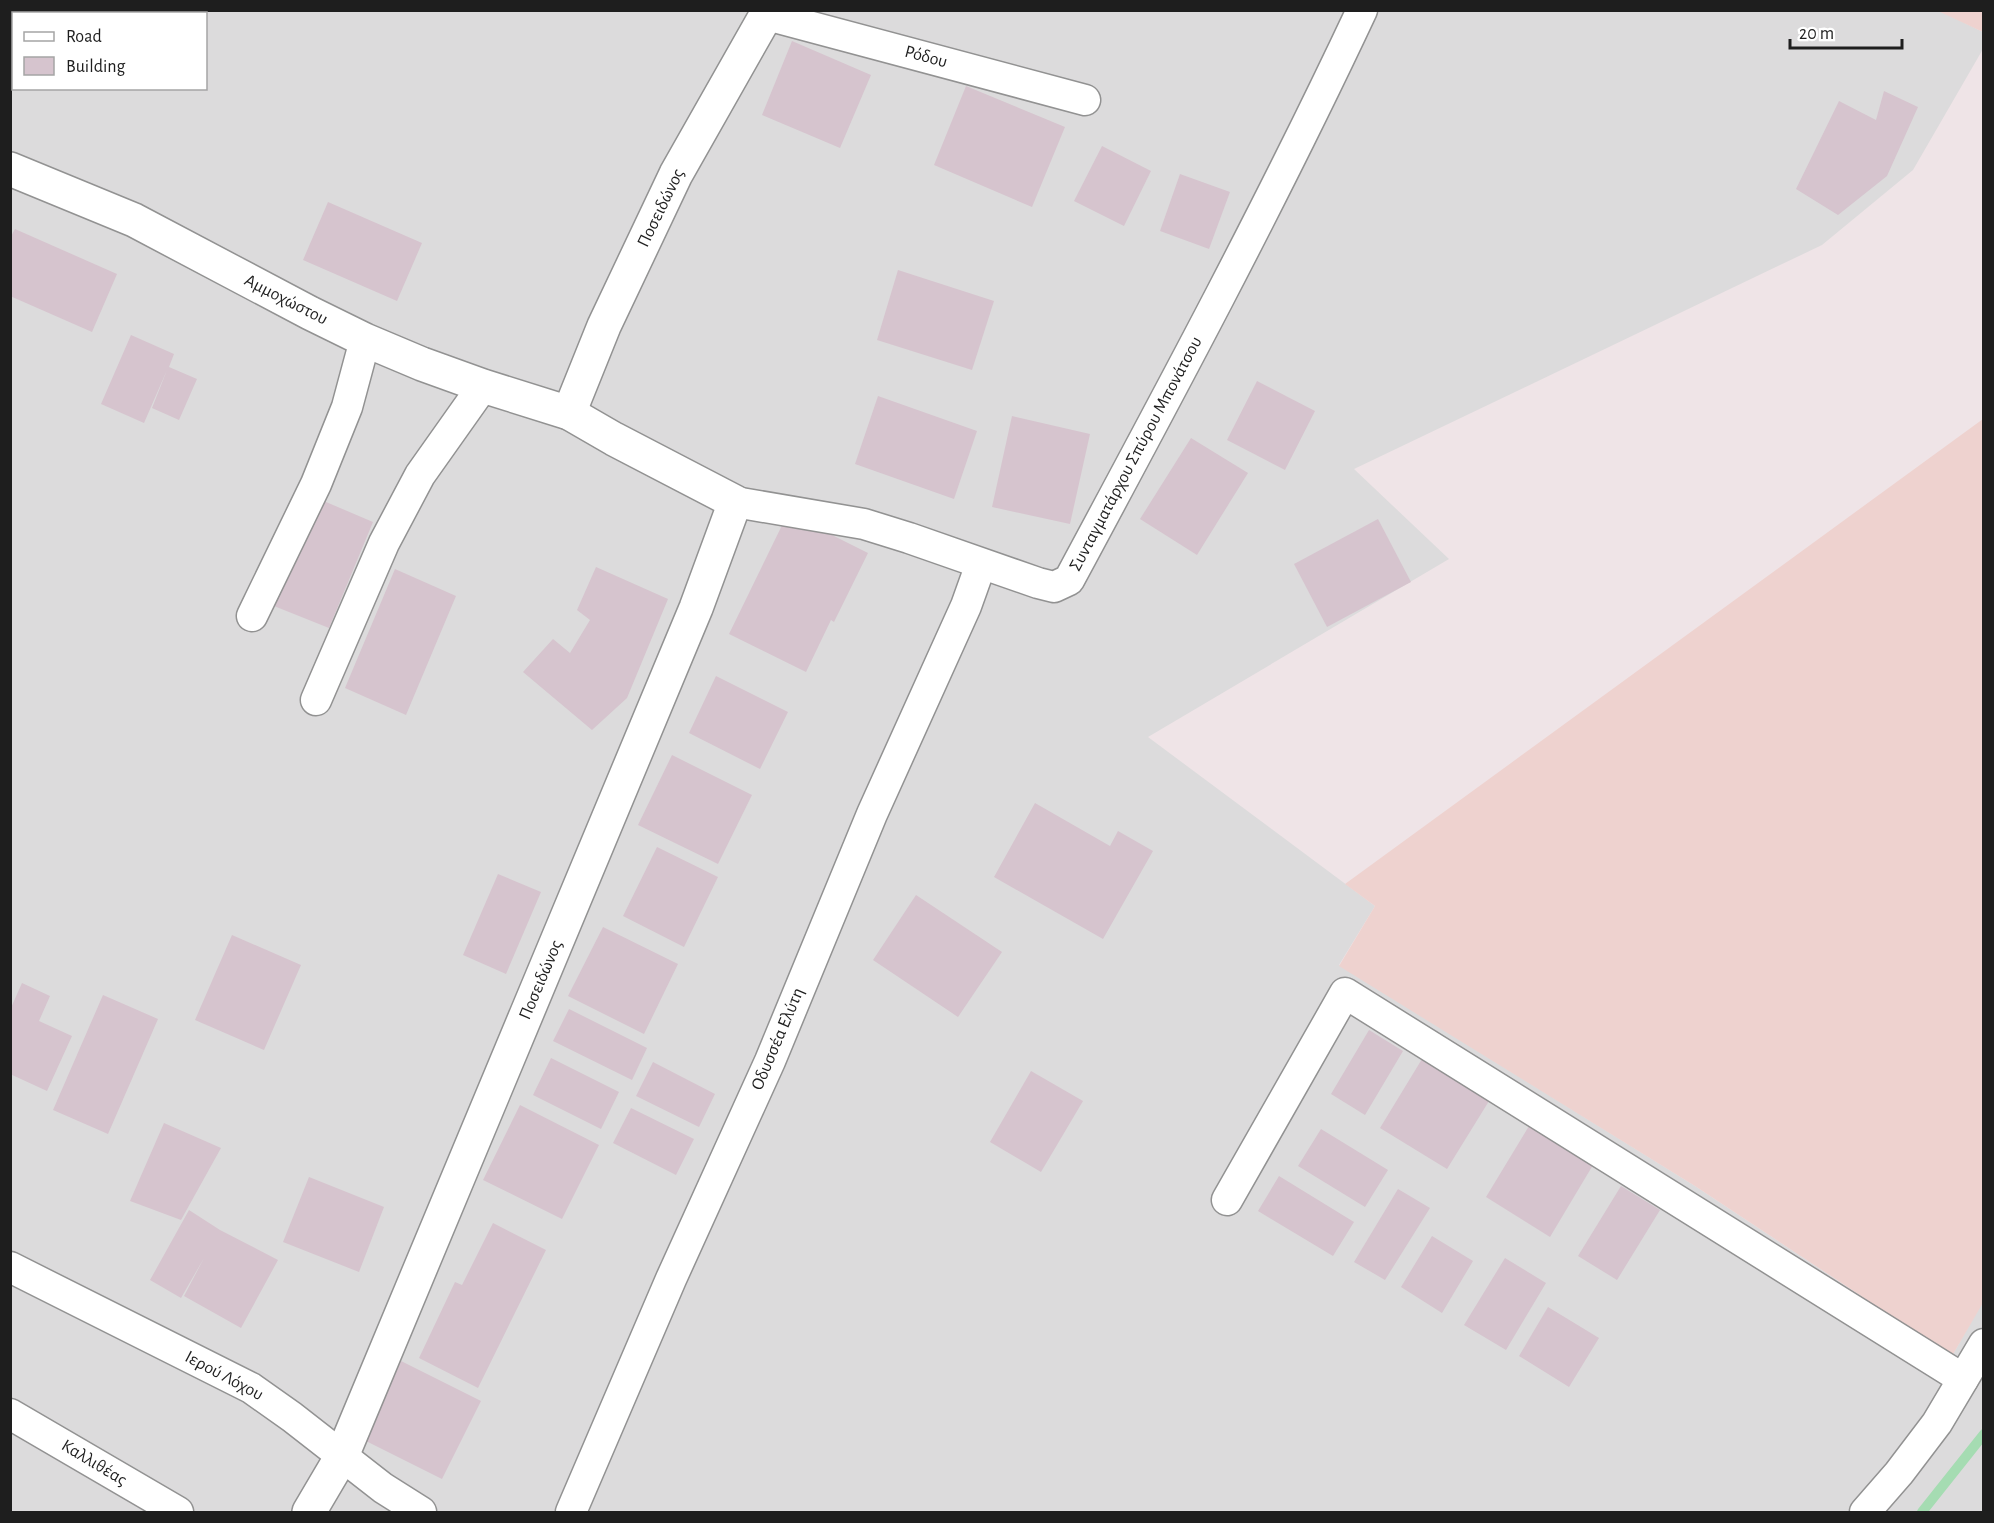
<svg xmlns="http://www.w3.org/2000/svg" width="1994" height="1523" font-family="'Alegreya Sans',sans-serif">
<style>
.residential{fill:#dcdbdc;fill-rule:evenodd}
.farmland{fill:#eed2cf}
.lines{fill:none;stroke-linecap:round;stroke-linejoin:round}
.stream{stroke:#a5dcb2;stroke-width:10}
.building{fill:#d6c4ce}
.minor-casing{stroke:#929292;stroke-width:33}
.tertiary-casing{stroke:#929292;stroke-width:36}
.minor{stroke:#fff;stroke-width:30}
.tertiary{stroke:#fff;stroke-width:33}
.labels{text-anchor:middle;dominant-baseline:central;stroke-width:6;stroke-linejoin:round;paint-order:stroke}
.street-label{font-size:18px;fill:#1e1e1e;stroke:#fff}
</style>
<rect width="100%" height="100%" fill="#efe4e7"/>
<path class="residential" d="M1938,10L1983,32V49L1913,170L1822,245L1354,469L1449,559L1148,737L1375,906L1339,965L1695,1186L1952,1356L1983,1301V1512H11L10,11ZM14,14H206V88H14Z"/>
<g class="farmland">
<path d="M1938,11H1983V32Z"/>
<path d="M1983,419L1984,1301L1952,1356L1695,1186L1339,966L1375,906L1345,884Z"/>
</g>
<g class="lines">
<path class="stream" d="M1922,1512L1984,1434"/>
</g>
<g class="building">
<path d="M792,41L871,75L840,148L762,115Z"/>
<path d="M966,86L1065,127L1032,207L934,165Z"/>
<path d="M1884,91L1918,107L1887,176L1838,215L1796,189L1839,101L1876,120Z"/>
<path d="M1102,146L1151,171L1124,226L1074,201Z"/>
<path d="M1180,174L1230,192L1209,249L1160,231Z"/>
<path d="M328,202L422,243L397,301L303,260Z"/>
<path d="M15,229L117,274L92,332L10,296V238Z"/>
<path d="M898,270L994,301L972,370L877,340Z"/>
<path d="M131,335L174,354L169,367L197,379L179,420L152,408L167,370L144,423L101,404Z"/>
<path d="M1257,381L1315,411L1285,470L1227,440Z"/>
<path d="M878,396L977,431L954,499L855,464Z"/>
<path d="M1012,416L1090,434L1070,524L992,507Z"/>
<path d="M1191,438L1248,473L1197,555L1140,519Z"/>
<path d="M319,499L373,522L329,628L274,606Z"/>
<path d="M788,513L868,553L834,622L831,620L806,672L729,634Z"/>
<path d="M1378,519L1411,582L1327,627L1294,564Z"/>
<path d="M596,567L668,599L627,698L592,730L523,672L553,639L570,653L590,620L577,610Z"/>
<path d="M395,569L456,596L406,715L345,688Z"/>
<path d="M716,676L788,712L760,769L689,733Z"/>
<path d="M672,755L752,795L718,864L638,825Z"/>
<path d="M1035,803L1110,846L1118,831L1153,851L1103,939L994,877Z"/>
<path d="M657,847L718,877L684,947L623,916Z"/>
<path d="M498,874L541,892L506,974L463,955Z"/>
<path d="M916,895L1002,952L958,1017L873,960Z"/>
<path d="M603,927L678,964L644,1034L568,996Z"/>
<path d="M232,935L301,965L264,1050L195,1020Z"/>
<path d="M22,983L50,996L39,1021L72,1036L47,1091L10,1074V1010Z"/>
<path d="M103,995L158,1019L108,1134L53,1110Z"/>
<path d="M569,1009L647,1048L632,1080L553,1041Z"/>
<path d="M1369,1030L1403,1051L1365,1115L1331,1094Z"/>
<path d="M551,1058L619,1092L601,1129L533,1095Z"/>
<path d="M1422,1059L1489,1101L1447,1169L1380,1128Z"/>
<path d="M653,1062L715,1094L699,1127L636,1096Z"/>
<path d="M1031,1071L1083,1101L1041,1172L990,1142Z"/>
<path d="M520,1105L599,1145L562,1219L483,1180Z"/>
<path d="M631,1108L694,1139L676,1175L613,1143Z"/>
<path d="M164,1123L221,1148L181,1220L130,1201Z"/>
<path d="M1529,1126L1593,1165L1550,1237L1486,1197Z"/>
<path d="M1321,1129L1388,1170L1365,1207L1298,1166Z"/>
<path d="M1279,1176L1354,1222L1333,1256L1258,1211Z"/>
<path d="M309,1177L384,1207L359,1272L283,1242Z"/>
<path d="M1621,1186L1660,1210L1617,1280L1578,1256Z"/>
<path d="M1398,1189L1430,1208L1385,1280L1354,1262Z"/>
<path d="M189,1210L220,1230L278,1260L241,1328L184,1296L204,1258L181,1298L150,1280Z"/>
<path d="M493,1223L546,1250L478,1388L419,1358L455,1282L462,1285Z"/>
<path d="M1432,1236L1473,1261L1442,1313L1401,1287Z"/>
<path d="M1505,1258L1546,1283L1506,1350L1464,1325Z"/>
<path d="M1548,1307L1599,1338L1569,1387L1519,1356Z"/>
<path d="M401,1361L481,1401L442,1479L362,1439Z"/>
</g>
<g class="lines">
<defs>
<g id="minor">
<path d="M767,15L1085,100"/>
<path d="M735,502L864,524L909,538L1038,583L1054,587L1069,580C1170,392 1271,204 1362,10"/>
<path d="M252,616L316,484L347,407L365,340"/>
<path d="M316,700L384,543L420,475L483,386"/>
<path d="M1227,1200L1345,993L1963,1379"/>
<path d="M10,1267L251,1388L292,1417L383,1488L421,1512"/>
<path d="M10,1414L178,1512"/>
<path d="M571,1512L671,1279L770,1061L872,814L966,606L981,564"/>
<path d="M1865,1512L1899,1473L1937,1423L1984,1344"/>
</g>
<g id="tertiary">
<path d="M10,169L134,220L310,313L365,340L422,364L483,386L569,413L614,439L735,502L696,608L342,1456L309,1512"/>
<path d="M569,413L604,326L676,174L769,10"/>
</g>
</defs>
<use href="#minor" class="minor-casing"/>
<use href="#tertiary" class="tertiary-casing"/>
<use href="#minor" class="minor"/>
<use href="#tertiary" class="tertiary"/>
</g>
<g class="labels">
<g class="street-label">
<text transform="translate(926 57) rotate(15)">Ρόδου</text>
<text transform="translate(661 208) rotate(-64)">Ποσειδώνος</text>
<text transform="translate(286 300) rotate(27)">Αμμοχώστου</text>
<text transform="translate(1136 454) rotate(-62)">Συνταγματάρχου Σπύρου Μπονάτσου</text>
<text transform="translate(541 980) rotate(-67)">Ποσειδώνος</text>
<text transform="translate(778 1039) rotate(-67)">Οδυσσέα Ελύτη</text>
<text transform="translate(224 1376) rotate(28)">Ιερού Λόχου</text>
<text transform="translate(94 1463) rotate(31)">Καλλιθέας</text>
</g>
</g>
<rect width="1994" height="1523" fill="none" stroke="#1e1e1e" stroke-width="24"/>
<rect x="12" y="12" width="195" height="78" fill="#ffffff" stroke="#a5a5a5" stroke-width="1.5"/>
<rect x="24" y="32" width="30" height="9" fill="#ffffff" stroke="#a5a5a5" stroke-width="1.5"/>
<text x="66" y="42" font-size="18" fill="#1e1e1e">Road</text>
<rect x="24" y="57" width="30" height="18" fill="#d6c4ce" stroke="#a5a5a5" stroke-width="1.5"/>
<text x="66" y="72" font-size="18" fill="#1e1e1e">Building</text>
<path d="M1790 39v9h112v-9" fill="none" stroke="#1e1e1e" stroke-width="3"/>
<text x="1799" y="39" font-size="18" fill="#1e1e1e" stroke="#ffffff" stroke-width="4.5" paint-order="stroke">20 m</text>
</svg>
